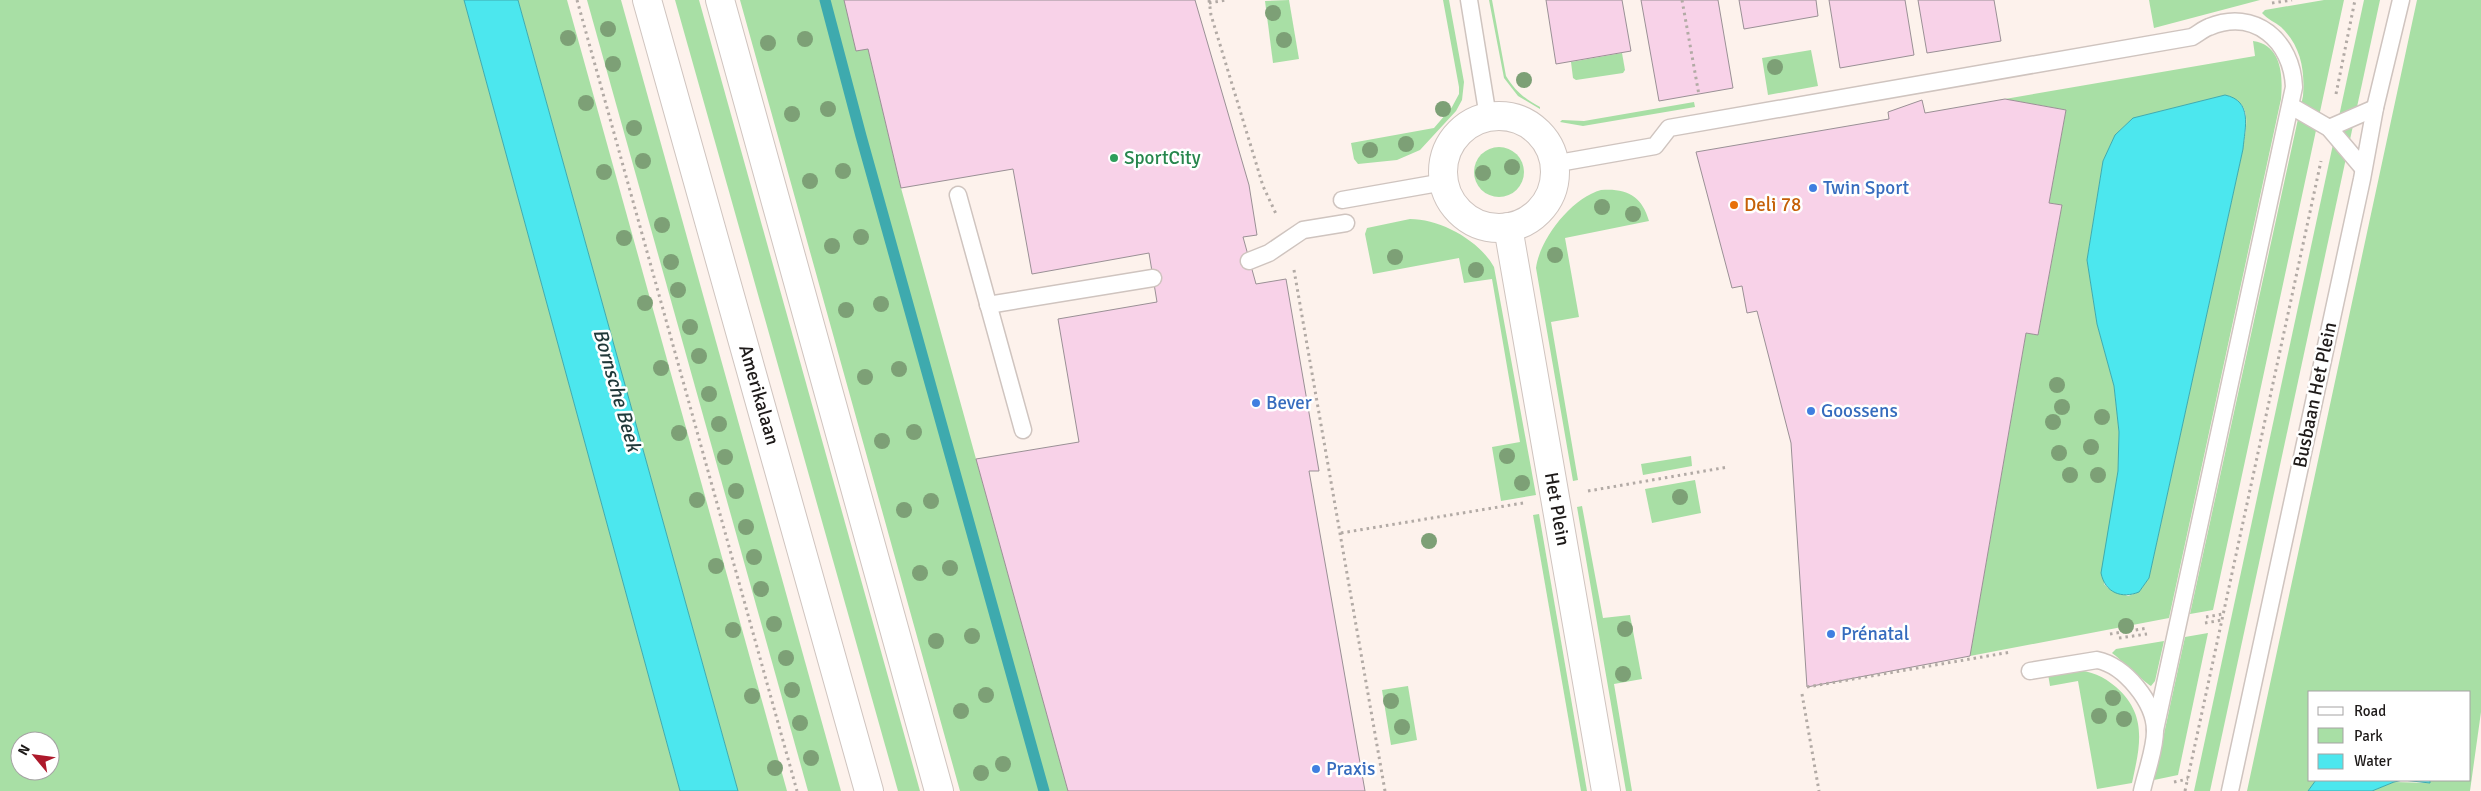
<svg xmlns="http://www.w3.org/2000/svg" width="2481" height="791" font-family="Signika,sans-serif">
<style>
.green{fill:#a8dfa5;fill-rule:evenodd}
.water{fill:#4ce7ee;stroke:#3eaaae}
.lines{fill:none;stroke-linecap:round;stroke-linejoin:round}
.stream{stroke:#3eaaae;stroke-width:11}
.building{fill:#f8d2e8;stroke:#9a9095}
.lane-casing{stroke:#cfc4bf;stroke-width:19}
.street-casing{stroke:#cfc4bf;stroke-width:30}
.secondary-casing{stroke:#cfc4bf;stroke-width:30}
.path{stroke:#b2aaa5;stroke-width:3;stroke-dasharray:2.5 4;stroke-linecap:butt}
.lane{stroke:#fff;stroke-width:16}
.street{stroke:#fff;stroke-width:28}
.secondary{stroke:#fff;stroke-width:28}
.tree{fill:#7da076}
.leisure-dot{fill:#2e9e5b;stroke:#fff;stroke-width:2}
.shop-dot{fill:#3f7fe0;stroke:#fff;stroke-width:2}
.food-dot{fill:#e8710a;stroke:#fff;stroke-width:2}
.labels{text-anchor:middle;dominant-baseline:central;stroke-width:5;stroke-linejoin:round;paint-order:stroke}
.leisure-label{font-size:19px;fill:#27864d;stroke:#fff;text-anchor:start}
.shop-label{font-size:19px;fill:#366cbe;stroke:#fff;text-anchor:start}
.food-label{font-size:19px;fill:#c56008;stroke:#fff;text-anchor:start}
.street-label{font-size:19px;fill:#1e1a19;stroke:#fff}
.water-label{font-size:20px;font-style:italic;fill:#1f3839;stroke:#fff}
</style>
<rect width="100%" height="100%" fill="#fdf2ec"/>
<g class="green">
<path d="M0,0H464L680,791H0ZM20,741H50V771H20Z"/>
<path d="M518,0H567L787,791H738Z"/>
<path d="M587,0H621L841,791H808Z"/>
<path d="M675,0H699L920,791H898Z"/>
<path d="M740,0H844L868,49L901,188L1068,791H960Z"/>
<path d="M1289,0L1299,59L1273,63L1265,1Z"/>
<path d="M1443,0H1449L1464,82L1462,100L1456,111L1420,150L1397,160L1358,164L1354,159L1351,143L1434,128L1452,107L1459,94V87Z"/>
<path d="M1489,0H1492L1506,76C1515,91 1525,99 1540,107V109L1518,96L1504,78Z"/>
<path d="M2149,0H2260L2154,28Z"/>
<path d="M2324,0H2344L2213,610L2190,614L2303,96C2305,70 2301,46 2281,27C2275,22 2267,19 2262,13L2265,10Z"/>
<path d="M2364,0H2380L2210,791H2194Z"/>
<path d="M2417,0H2481V712L2470,791H2372L2394,782L2429,783L2430,780H2470V692H2310V780H2316L2308,791H2247Z"/>
<path d="M2253,41C2282,45 2283,76 2281,99L2169,618L1970,656L2026,333L2038,335L2062,205L2049,203L2066,110L2005,99L2255,56ZM2225,95C2254,102 2246,126 2243,149L2149,578L2139,592L2128,596L2108,588L2104,584L2118,471L2119,432L2114,386L2097,324L2087,260L2103,161L2115,135L2133,118Z"/>
<path d="M1811,50L1818,86L1768,95L1762,58Z"/>
<path d="M1622,53L1625,70L1623,73L1576,80L1573,78L1571,62Z"/>
<path d="M1694,102L1695,107L1583,126L1560,122L1562,120L1584,121Z"/>
<circle cx="1499" cy="172" r="25"/>
<path d="M1601,190C1627,188 1642,196 1649,221L1565,238L1579,317L1551,322L1578,480L1573,481L1536,268C1540,238 1572,198 1601,190Z"/>
<path d="M1410,219C1440,219 1479,240 1494,267L1536,495L1501,501L1492,447L1520,442L1492,279L1464,283L1459,258L1373,274L1365,234L1367,228Z"/>
<path d="M1691,456L1692,466L1643,475L1641,464Z"/>
<path d="M1695,480L1701,513L1652,523L1645,489Z"/>
<path d="M1582,506L1603,618L1630,615L1642,679L1614,684L1632,791H1626L1577,507Z"/>
<path d="M1539,514L1587,791H1581L1533,515Z"/>
<path d="M2208,633L2178,775L2154,780L2185,637Z"/>
<path d="M2164,641L2155,681L2151,686C2148,685 2119,658 2112,653L2116,649Z"/>
<path d="M2075,670C2091,671 2103,676 2116,687C2148,715 2140,746 2132,783L2097,789L2078,681L2050,686L2048,674Z"/>
<path d="M1408,686L1417,740L1391,745L1382,690Z"/>
</g>
<g class="water">
<path d="M464,0H518L738,791H680Z"/>
<path d="M2225,95C2253,101 2245,127 2243,149L2149,578L2139,592C2122,599 2105,593 2101,573L2118,471L2119,432L2114,386L2097,324L2087,260L2103,161L2115,135L2133,118Z"/>
<path d="M2316,780H2430V783L2403,780L2394,782L2372,791H2308Z"/>
</g>
<g class="lines">
<path class="stream" d="M825,0L861,136L1044,791"/>
</g>
<g class="building">
<path d="M844,0H1195L1249,185L1257,235L1243,237L1256,284L1286,279L1319,471H1309L1365,791H1068L976,459L1079,442L1058,319L1157,302L1149,253L1032,274L1013,169L901,188L868,49L856,51Z"/>
<path d="M1546,0H1622L1631,51L1556,64Z"/>
<path d="M1641,0H1718L1733,88L1659,101Z"/>
<path d="M1739,0H1816L1818,16L1744,29Z"/>
<path d="M1829,0H1905L1914,55L1840,68Z"/>
<path d="M1918,0H1994L2001,41L1927,53Z"/>
<path d="M2005,99L2066,110L2049,203L2062,205L2038,335L2026,333L1970,656L1807,687L1791,443L1757,311L1747,313L1742,286L1732,288L1696,152L1889,119L1888,112L1922,100L1925,113Z"/>
</g>
<g class="lines">
<defs>
<g id="lane">
<path d="M1469,0L1488,117"/>
<path d="M2291,106L2329,128L2363,168"/>
<path d="M2329,128L2375,108"/>
<path d="M1553,164L1655,146L1669,128L2192,37C2198,34 2203,29 2209,27C2255,8 2292,41 2294,87L2155,730"/>
<path d="M958,195L1023,430"/>
<path d="M1342,200L1444,182"/>
<path d="M1249,261L1269,253L1303,230L1346,223"/>
<path d="M988,305L1153,278"/>
<path d="M2030,671L2097,660C2124,665 2155,702 2155,731C2155,750 2146,772 2142,791"/>
<path d="M2230,791L2362,179L2375,108L2401,0"/>
</g>
<g id="street">
<circle cx="1499" cy="172" r="56"/>
<path d="M1508,227L1606,791"/>
</g>
<g id="secondary">
<path d="M647,0L869,791"/>
<path d="M720,0L939,791"/>
</g>
</defs>
<use href="#lane" class="lane-casing"/>
<use href="#street" class="street-casing"/>
<use href="#secondary" class="secondary-casing"/>
<g class="path">
<path d="M577,0L797,791"/>
<path d="M1209,0L1211,15L1263,186L1277,216"/>
<path d="M1682,0L1699,95"/>
<path d="M1209,3L1226,0"/>
<path d="M2272,3L2292,0"/>
<path d="M2336,94L2355,0"/>
<path d="M1294,270L1385,791"/>
<path d="M1588,491L1728,467"/>
<path d="M1341,533L1523,503"/>
<path d="M2206,617L2223,614"/>
<path d="M2205,623L2222,620"/>
<path d="M2110,634L2148,628"/>
<path d="M2119,638L2147,634"/>
<path d="M1807,687L2011,652"/>
<path d="M1802,694L1819,791"/>
<path d="M2174,782L2188,779"/>
<path d="M2185,791L2321,161"/>
</g>
<use href="#lane" class="lane"/>
<use href="#street" class="street"/>
<use href="#secondary" class="secondary"/>
</g>
<g class="tree">
<circle cx="1273" cy="13" r="8"/>
<circle cx="608" cy="29" r="8"/>
<circle cx="568" cy="38" r="8"/>
<circle cx="805" cy="39" r="8"/>
<circle cx="1284" cy="40" r="8"/>
<circle cx="768" cy="43" r="8"/>
<circle cx="613" cy="64" r="8"/>
<circle cx="1775" cy="67" r="8"/>
<circle cx="1524" cy="80" r="8"/>
<circle cx="586" cy="103" r="8"/>
<circle cx="828" cy="109" r="8"/>
<circle cx="1443" cy="109" r="8"/>
<circle cx="792" cy="114" r="8"/>
<circle cx="634" cy="128" r="8"/>
<circle cx="1406" cy="144" r="8"/>
<circle cx="1370" cy="150" r="8"/>
<circle cx="643" cy="161" r="8"/>
<circle cx="1512" cy="167" r="8"/>
<circle cx="843" cy="171" r="8"/>
<circle cx="604" cy="172" r="8"/>
<circle cx="1483" cy="173" r="8"/>
<circle cx="810" cy="181" r="8"/>
<circle cx="1602" cy="207" r="8"/>
<circle cx="1633" cy="214" r="8"/>
<circle cx="662" cy="225" r="8"/>
<circle cx="861" cy="237" r="8"/>
<circle cx="624" cy="238" r="8"/>
<circle cx="832" cy="246" r="8"/>
<circle cx="1555" cy="255" r="8"/>
<circle cx="1395" cy="257" r="8"/>
<circle cx="671" cy="262" r="8"/>
<circle cx="1476" cy="270" r="8"/>
<circle cx="678" cy="290" r="8"/>
<circle cx="645" cy="303" r="8"/>
<circle cx="881" cy="304" r="8"/>
<circle cx="846" cy="310" r="8"/>
<circle cx="690" cy="327" r="8"/>
<circle cx="699" cy="356" r="8"/>
<circle cx="661" cy="368" r="8"/>
<circle cx="899" cy="369" r="8"/>
<circle cx="865" cy="377" r="8"/>
<circle cx="2057" cy="385" r="8"/>
<circle cx="709" cy="394" r="8"/>
<circle cx="2062" cy="407" r="8"/>
<circle cx="2102" cy="417" r="8"/>
<circle cx="2053" cy="422" r="8"/>
<circle cx="719" cy="424" r="8"/>
<circle cx="914" cy="432" r="8"/>
<circle cx="679" cy="433" r="8"/>
<circle cx="882" cy="441" r="8"/>
<circle cx="2091" cy="447" r="8"/>
<circle cx="2059" cy="453" r="8"/>
<circle cx="1507" cy="456" r="8"/>
<circle cx="725" cy="457" r="8"/>
<circle cx="2070" cy="475" r="8"/>
<circle cx="2098" cy="475" r="8"/>
<circle cx="1522" cy="483" r="8"/>
<circle cx="736" cy="491" r="8"/>
<circle cx="1680" cy="497" r="8"/>
<circle cx="697" cy="500" r="8"/>
<circle cx="931" cy="501" r="8"/>
<circle cx="904" cy="510" r="8"/>
<circle cx="746" cy="527" r="8"/>
<circle cx="1429" cy="541" r="8"/>
<circle cx="754" cy="557" r="8"/>
<circle cx="716" cy="566" r="8"/>
<circle cx="950" cy="568" r="8"/>
<circle cx="920" cy="573" r="8"/>
<circle cx="761" cy="589" r="8"/>
<circle cx="774" cy="624" r="8"/>
<circle cx="2126" cy="626" r="8"/>
<circle cx="1625" cy="629" r="8"/>
<circle cx="733" cy="630" r="8"/>
<circle cx="972" cy="636" r="8"/>
<circle cx="936" cy="641" r="8"/>
<circle cx="786" cy="658" r="8"/>
<circle cx="1623" cy="674" r="8"/>
<circle cx="792" cy="690" r="8"/>
<circle cx="986" cy="695" r="8"/>
<circle cx="752" cy="696" r="8"/>
<circle cx="2113" cy="698" r="8"/>
<circle cx="1391" cy="701" r="8"/>
<circle cx="961" cy="711" r="8"/>
<circle cx="2099" cy="716" r="8"/>
<circle cx="2124" cy="719" r="8"/>
<circle cx="800" cy="723" r="8"/>
<circle cx="1402" cy="727" r="8"/>
<circle cx="811" cy="758" r="8"/>
<circle cx="1003" cy="764" r="8"/>
<circle cx="775" cy="768" r="8"/>
<circle cx="981" cy="773" r="8"/>
</g>
<circle class="leisure-dot" cx="1114" cy="158" r="5"/>
<g class="shop-dot">
<circle cx="1813" cy="188" r="5"/>
<circle cx="1256" cy="403" r="5"/>
<circle cx="1811" cy="411" r="5"/>
<circle cx="1831" cy="634" r="5"/>
<circle cx="1316" cy="769" r="5"/>
</g>
<circle class="food-dot" cx="1734" cy="205" r="5"/>
<g class="labels">
<g class="leisure-label">
<text x="1124" y="158">SportCity</text>
</g>
<g class="shop-label">
<text x="1823" y="188">Twin Sport</text>
<text x="1266" y="403">Bever</text>
<text x="1821" y="411">Goossens</text>
<text x="1841" y="634">Prénatal</text>
<text x="1326" y="769">Praxis</text>
</g>
<g class="food-label">
<text x="1744" y="205">Deli 78</text>
</g>
<g class="street-label">
<text transform="translate(759 395) rotate(74)">Amerikalaan</text>
<text transform="translate(2315 395) rotate(-78)">Busbaan Het Plein</text>
<text transform="translate(1557 509) rotate(80)">Het Plein</text>
</g>
<g class="water-label">
<text transform="translate(617 390) rotate(74)">Bornsche Beek</text>
</g>
</g>
<rect x="2308" y="691" width="162" height="90" fill="#ffffff" stroke="#a5a3a3"/>
<rect x="2318" y="707" width="25" height="8" fill="#ffffff" stroke="#a5a3a3"/>
<text x="2354" y="716" font-size="15" fill="#1e1a19">Road</text>
<rect x="2318" y="728" width="25" height="15" fill="#a8dfa5" stroke="#a5a3a3"/>
<text x="2354" y="741" font-size="15" fill="#1e1a19">Park</text>
<rect x="2318" y="754" width="25" height="15" fill="#4ce7ee" stroke="#a5a3a3"/>
<text x="2354" y="766" font-size="15" fill="#1e1a19">Water</text>
<g transform="translate(35 756) rotate(299)"><circle r="24" fill="#ffffff" stroke="#a5a3a3"/>
<path d="M0-4L9 19L0 12L-9 19Z" fill="#ad192b"/>
<text y="-8" font-size="14" font-weight="bold" text-anchor="middle" fill="#1e1a19">N</text>
</g>
</svg>
